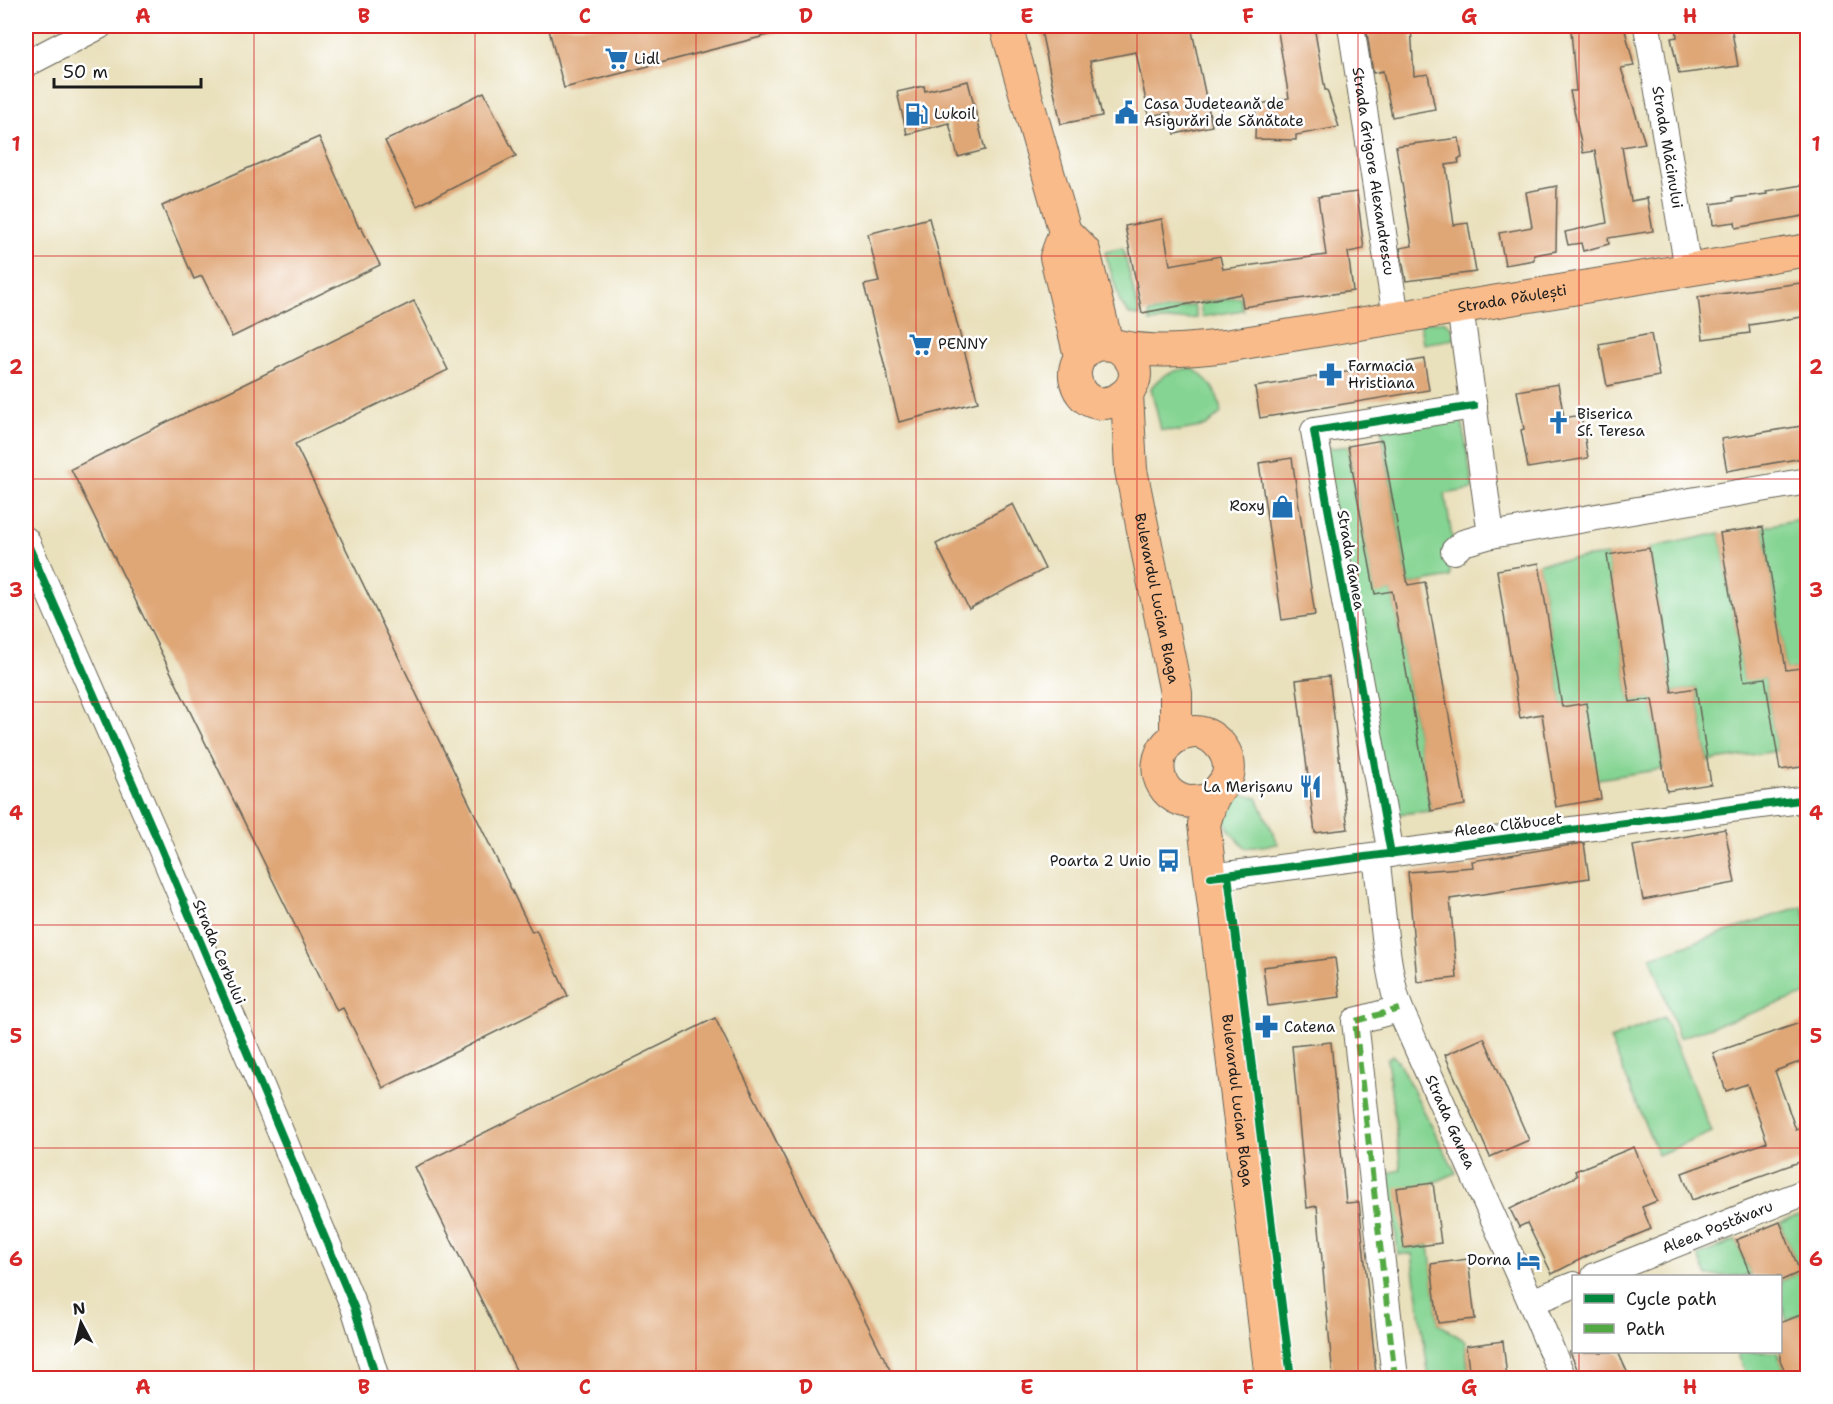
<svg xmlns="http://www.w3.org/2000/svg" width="1833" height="1404" font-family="'Shantell Sans',sans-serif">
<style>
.green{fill:#85d493;stroke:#507858;stroke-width:1.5}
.building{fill:#dfa676}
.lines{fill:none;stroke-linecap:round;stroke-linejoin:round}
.minor-casing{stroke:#646154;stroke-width:28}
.major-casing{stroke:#646154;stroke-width:34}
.minor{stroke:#fff;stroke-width:26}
.major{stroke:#fabb8b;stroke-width:32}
.quiet{stroke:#52a943;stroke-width:6;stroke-dasharray:12 6;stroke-linecap:butt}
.cycleway-casing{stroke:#fff;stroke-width:11}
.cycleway{stroke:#00873e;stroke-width:8}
.grid{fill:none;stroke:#d62828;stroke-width:1.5;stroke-opacity:0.55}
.labels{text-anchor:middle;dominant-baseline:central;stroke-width:5;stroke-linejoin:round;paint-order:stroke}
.poi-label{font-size:15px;fill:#1c1c1c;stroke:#fff;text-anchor:start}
.street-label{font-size:15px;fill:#1c1c1c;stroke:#fff}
.neatline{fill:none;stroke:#d62828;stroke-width:2}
.grid-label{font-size:20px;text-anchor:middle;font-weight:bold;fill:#d62828}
</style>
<rect width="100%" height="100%" fill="#fff"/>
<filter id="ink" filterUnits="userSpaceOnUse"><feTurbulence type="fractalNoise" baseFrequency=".0167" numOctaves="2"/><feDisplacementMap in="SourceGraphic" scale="12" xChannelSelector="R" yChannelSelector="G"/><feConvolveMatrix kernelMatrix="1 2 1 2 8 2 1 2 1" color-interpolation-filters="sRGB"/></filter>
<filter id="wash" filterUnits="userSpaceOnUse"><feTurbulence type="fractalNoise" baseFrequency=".008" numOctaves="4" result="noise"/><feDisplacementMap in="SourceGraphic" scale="24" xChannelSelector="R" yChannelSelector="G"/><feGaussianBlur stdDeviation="1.35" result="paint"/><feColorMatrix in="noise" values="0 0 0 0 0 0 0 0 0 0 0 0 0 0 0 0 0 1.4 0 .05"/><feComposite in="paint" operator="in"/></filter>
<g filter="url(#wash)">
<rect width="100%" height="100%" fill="#e9e0bc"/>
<g class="green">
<path d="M1123,248L1140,316L1130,315L1120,302L1105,252Z"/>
<path d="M1240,297L1243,310L1202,317L1200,303Z"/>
<path d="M1194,305L1197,318L1150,322L1149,313Z"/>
<path d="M1444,321L1452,328L1455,339L1423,344L1420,323Z"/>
<path d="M1192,368C1211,382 1218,390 1221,413L1206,426L1179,431L1161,430L1151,388C1162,373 1174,370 1192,368Z"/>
<path d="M1460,408L1473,489L1445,494L1454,551L1450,560V577L1408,585L1380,421Z"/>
<path d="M1348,446L1375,593L1392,591L1431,811L1384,815L1317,450Z"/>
<path d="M1807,517V667L1786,670L1763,527Z"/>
<path d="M1720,533L1744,680L1765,678L1777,751L1708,761L1696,688L1672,692L1649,548Z"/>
<path d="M1607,555L1630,702L1652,699L1663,769L1598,779L1562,707L1539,563Z"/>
<path d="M1239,794L1257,798L1278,844L1246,848C1227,831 1225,825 1220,801Z"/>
<path d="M1802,906L1807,921V994L1679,1038L1651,957Z"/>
<path d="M1664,1017L1712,1132L1658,1155L1610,1039Z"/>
<path d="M1392,1055L1398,1061L1456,1173L1433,1183L1404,1248L1429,1245L1438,1323L1465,1341L1469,1378H1429L1412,1254H1398L1389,1173L1401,1170L1387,1059Z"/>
<path d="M1807,1213V1312L1787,1320L1781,1304V1281L1800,1272L1780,1222Z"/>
<path d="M1736,1240L1751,1276H1707L1698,1256Z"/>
<path d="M1737,1352H1777L1787,1377L1748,1378Z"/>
</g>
<g id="blocks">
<g class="building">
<path d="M548,26H783L784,31L564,88Z"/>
<path d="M1040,26H1191L1212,126L1175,134L1170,112L1149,116L1136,52L1090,61L1102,116L1061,124Z"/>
<path d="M1277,26H1314L1325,90H1327L1339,127L1296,135V140L1255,139L1256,105L1289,98Z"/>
<path d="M1366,26H1411L1414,76L1428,74L1435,109L1392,117L1383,71L1373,73Z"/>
<path d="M1614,26H1624L1634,66L1621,68L1645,143L1622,147L1631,201L1647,198L1653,231L1608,238L1609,244L1583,251L1581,243L1568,245L1565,232L1607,223L1595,151L1583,153L1570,91H1576L1571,31Z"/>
<path d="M1676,26H1731L1738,66L1679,74L1671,38L1677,37Z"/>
<path d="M968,81L985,150L958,157L949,123L907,134L897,92L924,86L925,91Z"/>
<path d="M484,92L516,156L417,206L385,141Z"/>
<path d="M319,137L359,228L361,227L380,265L232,337L202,276L194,279L162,206Z"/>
<path d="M1459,138L1462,158L1458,159L1459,163L1446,165L1454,225L1468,223L1476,272L1406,281L1400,248L1412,246L1396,146Z"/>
<path d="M1808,184V215L1736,228L1735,222L1713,225L1711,204L1733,201L1732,198L1767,194L1766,191Z"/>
<path d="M1557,186L1556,251L1534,255V260L1505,265L1499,233L1532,227L1526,192Z"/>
<path d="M1357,192L1364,249L1348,252L1353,291L1243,307L1241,294L1142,313L1125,226L1162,219L1170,265L1220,256L1223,269L1326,255L1318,197Z"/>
<path d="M929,218L978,402L899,422L864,285L879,282L868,234Z"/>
<path d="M1808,282V316L1749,325L1750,333L1703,339L1698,297Z"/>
<path d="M414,301L448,370L295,444L532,932L536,930L568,996L383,1088L343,1008L337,1011L71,469Z"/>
<path d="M1651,334L1659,376L1607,386L1599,344Z"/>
<path d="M1424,359L1429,390L1260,418L1255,387Z"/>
<path d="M1558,384L1564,418L1581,415L1588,458L1528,468L1521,430L1524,429L1517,391Z"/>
<path d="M1808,425V457L1727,471L1721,439Z"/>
<path d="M1382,440L1408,585L1425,582L1465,805L1431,811L1392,591L1375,594L1348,446Z"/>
<path d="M1292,458L1315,615L1282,620L1259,463Z"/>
<path d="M1013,504L1045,569L969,609L936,544Z"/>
<path d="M1763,527L1786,670L1808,667V766L1780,770L1765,678L1744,681L1720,533Z"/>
<path d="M1649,548L1672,692L1696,688L1711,784L1667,791L1652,699L1630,702L1607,555Z"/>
<path d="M1539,563L1562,707L1586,703L1601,799L1556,807L1542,714L1520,718L1497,570Z"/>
<path d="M1329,676L1348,829L1315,833L1296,680Z"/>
<path d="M1725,829L1735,883L1643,900L1633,846Z"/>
<path d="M1584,843L1589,878L1450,899L1457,978L1417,982L1408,872L1473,867L1472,861Z"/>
<path d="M1335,958L1340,997L1268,1006L1263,967Z"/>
<path d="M715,1018L894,1378H520L415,1167Z"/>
<path d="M1808,1020V1059L1775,1071L1796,1130L1808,1126V1159L1692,1200L1682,1173L1767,1142L1747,1084L1726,1091L1713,1053Z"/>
<path d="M1484,1038L1529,1140L1490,1157L1445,1055Z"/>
<path d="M1331,1042L1346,1203L1359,1202L1376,1374L1364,1375L1365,1378H1333L1317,1206L1307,1208L1292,1046Z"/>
<path d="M1634,1147L1657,1201L1642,1207L1651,1229L1593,1253L1552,1274L1527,1223L1519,1227L1510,1209L1577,1176L1575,1171Z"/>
<path d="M1433,1183L1441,1243L1404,1248L1396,1188Z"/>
<path d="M1780,1222L1800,1272L1780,1281V1276H1751L1736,1240Z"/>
<path d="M1468,1259L1475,1319L1438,1323L1431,1264Z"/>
<path d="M1808,1312V1378H1788L1780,1360V1323Z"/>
<path d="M1503,1341L1507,1378H1470L1466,1346Z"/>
<path d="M1570,1352H1618L1630,1378H1581Z"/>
</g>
</g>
</g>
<g filter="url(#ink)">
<use href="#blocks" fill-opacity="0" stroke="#646154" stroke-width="1.5"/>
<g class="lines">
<defs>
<g id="minor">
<path id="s1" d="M1351,26L1396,317"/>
<path id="s2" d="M1647,26L1688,269"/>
<path d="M26,64L99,26"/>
<path d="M1460,307L1491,535"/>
<path d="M26,540L158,841L354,1307L376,1378"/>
<path d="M1454,551L1463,543L1491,535L1808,481"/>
<path d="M1391,854L1314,431L1474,406"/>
<path id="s3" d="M1376,856C1382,902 1384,949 1395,994C1399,1010 1408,1026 1414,1041L1531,1302L1563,1378"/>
<path d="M1211,877L1808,799"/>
<path id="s4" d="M1595,1276L1808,1191"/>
<path d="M1531,1302L1574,1285"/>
<path d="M1395,1378L1355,1021L1399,1009"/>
</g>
<g id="major">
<path d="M1006,26L1065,232L1084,251L1107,344"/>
<path d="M1065,232L1056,257L1080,356"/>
<path id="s5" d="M1117,346C1172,386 1084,434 1075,377C1074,367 1079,355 1088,349C1099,341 1111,345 1123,347C1157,353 1191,350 1225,346L1808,250"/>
<path id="s6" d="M1127,394L1131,470L1176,693V735"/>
<path id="s7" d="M1213,798C1203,801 1191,804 1181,800C1147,787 1153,739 1188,733C1199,730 1209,734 1217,742C1226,750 1231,763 1228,775C1225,785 1217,790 1213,798C1209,806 1207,816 1204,824L1271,1378"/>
</g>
</defs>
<use href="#minor" class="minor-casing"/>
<use href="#major" class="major-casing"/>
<use href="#minor" class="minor"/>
<use href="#major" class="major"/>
<path class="quiet" d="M1395,1378L1355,1021L1399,1009"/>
<defs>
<g id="cycleway">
<path d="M26,540L158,841L354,1307L376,1378"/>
<path d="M1391,854L1314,431L1474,406"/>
<path d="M1228,875L1291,1378"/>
<path d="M1211,877L1808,799"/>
</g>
</defs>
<use href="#cycleway" class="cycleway-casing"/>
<use href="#cycleway" class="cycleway"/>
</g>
</g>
<path class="grid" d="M254,26V1378M475,26V1378M696,26V1378M916,26V1378M1137,26V1378M1358,26V1378M1579,26V1276M26,256H1808M26,479H1808M26,702H1808M26,925H1808M26,1148H1808M1579,1352V1378"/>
<defs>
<symbol id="supermarket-bare" viewBox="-9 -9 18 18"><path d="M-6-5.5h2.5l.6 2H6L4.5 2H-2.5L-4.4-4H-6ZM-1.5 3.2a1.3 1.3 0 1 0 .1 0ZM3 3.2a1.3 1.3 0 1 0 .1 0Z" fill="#1f6fb2" stroke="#fff" stroke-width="2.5" paint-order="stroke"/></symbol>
<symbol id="civic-bare" viewBox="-9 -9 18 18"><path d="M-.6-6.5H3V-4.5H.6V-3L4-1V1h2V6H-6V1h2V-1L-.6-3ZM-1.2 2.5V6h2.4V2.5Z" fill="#1f6fb2" stroke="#fff" stroke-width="2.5" paint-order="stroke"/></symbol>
<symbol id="fuel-bare" viewBox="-9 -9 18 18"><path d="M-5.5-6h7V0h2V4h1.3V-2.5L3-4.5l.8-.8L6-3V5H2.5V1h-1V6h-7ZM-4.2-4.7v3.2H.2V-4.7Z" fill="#1f6fb2" stroke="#fff" stroke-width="2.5" paint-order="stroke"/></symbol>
<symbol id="pharmacy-bare" viewBox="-9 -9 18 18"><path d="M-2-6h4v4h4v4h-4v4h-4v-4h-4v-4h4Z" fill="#1f6fb2" stroke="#fff" stroke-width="2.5" paint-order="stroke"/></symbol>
<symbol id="church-bare" viewBox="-9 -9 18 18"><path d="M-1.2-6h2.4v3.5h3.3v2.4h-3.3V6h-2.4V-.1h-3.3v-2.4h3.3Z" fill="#1f6fb2" stroke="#fff" stroke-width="2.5" paint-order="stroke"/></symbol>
<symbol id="shop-bare" viewBox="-9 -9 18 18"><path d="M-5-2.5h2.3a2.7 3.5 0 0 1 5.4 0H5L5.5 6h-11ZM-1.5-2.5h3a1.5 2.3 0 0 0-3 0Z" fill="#1f6fb2" stroke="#fff" stroke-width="2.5" paint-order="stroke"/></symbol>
<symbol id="restaurant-bare" viewBox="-9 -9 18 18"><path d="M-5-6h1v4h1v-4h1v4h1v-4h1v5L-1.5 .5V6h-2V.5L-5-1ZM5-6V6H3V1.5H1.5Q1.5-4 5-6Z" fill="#1f6fb2" stroke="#fff" stroke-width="2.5" paint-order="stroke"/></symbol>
<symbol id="bus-bare" viewBox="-9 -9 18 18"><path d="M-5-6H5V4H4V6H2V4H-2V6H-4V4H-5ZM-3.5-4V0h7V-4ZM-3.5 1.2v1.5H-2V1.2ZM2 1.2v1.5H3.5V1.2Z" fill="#1f6fb2" stroke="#fff" stroke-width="2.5" paint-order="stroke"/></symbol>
<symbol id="hotel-bare" viewBox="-9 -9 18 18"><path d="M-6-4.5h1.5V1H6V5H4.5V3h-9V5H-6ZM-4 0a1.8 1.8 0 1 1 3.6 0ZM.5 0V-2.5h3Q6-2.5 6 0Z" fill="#1f6fb2" stroke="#fff" stroke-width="2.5" paint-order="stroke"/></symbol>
</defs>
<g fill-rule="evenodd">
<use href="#supermarket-bare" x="600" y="42" width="33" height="33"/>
<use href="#civic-bare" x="1110" y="96" width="33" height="33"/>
<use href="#fuel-bare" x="900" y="98" width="33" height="33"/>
<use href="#supermarket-bare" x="904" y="328" width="33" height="33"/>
<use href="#pharmacy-bare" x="1314" y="358" width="33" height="33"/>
<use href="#church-bare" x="1542" y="406" width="33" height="33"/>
<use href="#shop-bare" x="1266" y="490" width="33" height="33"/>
<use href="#restaurant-bare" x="1294" y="770" width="33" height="33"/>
<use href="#bus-bare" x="1152" y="844" width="33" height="33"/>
<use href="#pharmacy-bare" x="1250" y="1010" width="33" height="33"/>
<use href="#hotel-bare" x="1512" y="1244" width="33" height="33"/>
</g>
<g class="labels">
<g class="poi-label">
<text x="634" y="59">Lidl</text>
<text x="1144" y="104">Casa Județeană de<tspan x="1144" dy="17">Asigurări de Sănătate</tspan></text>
<text x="934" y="114">Lukoil</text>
<text x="938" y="344">PENNY</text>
<text x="1348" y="366">Farmacia<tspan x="1348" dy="17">Hristiana</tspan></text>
<text x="1577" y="414">Biserica<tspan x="1577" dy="17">Sf. Teresa</tspan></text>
<text x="1265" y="506" text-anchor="end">Roxy</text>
<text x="1293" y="787" text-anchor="end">La Merișanu</text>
<text x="1151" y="861" text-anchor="end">Poarta 2 Unio</text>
<text x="1284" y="1027">Catena</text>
<text x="1511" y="1260" text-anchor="end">Dorna</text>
</g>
<g class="street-label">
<text stroke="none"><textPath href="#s2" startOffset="123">Strada Măcinului</textPath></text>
<text stroke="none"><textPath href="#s1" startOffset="147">Strada Grigore Alexandrescu</textPath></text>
<text stroke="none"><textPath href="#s5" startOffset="586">Strada Păulești</textPath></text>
<text transform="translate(1351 560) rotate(80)">Strada Ganea</text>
<text stroke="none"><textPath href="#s6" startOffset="207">Bulevardul Lucian Blaga</textPath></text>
<text transform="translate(1508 825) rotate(-7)">Aleea Clăbucet</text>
<text transform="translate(219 952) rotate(67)">Strada Cerbului</text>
<text stroke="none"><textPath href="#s7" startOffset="526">Bulevardul Lucian Blaga</textPath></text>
<text stroke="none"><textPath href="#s3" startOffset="279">Strada Ganea</textPath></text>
<text stroke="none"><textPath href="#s4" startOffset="132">Aleea Postăvaru</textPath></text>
</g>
</g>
<rect width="1833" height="1404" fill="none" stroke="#fff" stroke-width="66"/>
<rect x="1572" y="1275" width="210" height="78" fill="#ffffff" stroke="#a4a4a4" stroke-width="1.5"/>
<rect x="1584" y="1294" width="30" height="9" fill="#00873e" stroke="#a4a4a4" stroke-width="1.5"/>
<text x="1626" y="1305" font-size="18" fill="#1c1c1c">Cycle path</text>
<rect x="1584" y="1324" width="30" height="9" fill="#52a943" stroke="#a4a4a4" stroke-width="1.5"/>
<text x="1626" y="1335" font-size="18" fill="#1c1c1c">Path</text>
<g transform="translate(81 1323) rotate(353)" stroke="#ffffff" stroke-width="4.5" paint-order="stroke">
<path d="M0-4.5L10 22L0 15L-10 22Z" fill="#1c1c1c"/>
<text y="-9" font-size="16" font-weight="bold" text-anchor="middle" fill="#1c1c1c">N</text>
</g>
<path d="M54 78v9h147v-9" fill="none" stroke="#1c1c1c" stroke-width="3"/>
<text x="63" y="78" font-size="18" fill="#1c1c1c" stroke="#ffffff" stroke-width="4.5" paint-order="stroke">50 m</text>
<rect x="33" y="33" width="1767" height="1338" class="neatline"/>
<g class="grid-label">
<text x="143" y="23">A</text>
<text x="364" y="23">B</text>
<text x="585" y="23">C</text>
<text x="806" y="23">D</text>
<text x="1027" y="23">E</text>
<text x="1248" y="23">F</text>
<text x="1469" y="23">G</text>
<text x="1690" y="23">H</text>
<text x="16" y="151">1</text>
<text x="1816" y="151">1</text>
<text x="16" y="374">2</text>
<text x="1816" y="374">2</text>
<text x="16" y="597">3</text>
<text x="1816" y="597">3</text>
<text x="16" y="820">4</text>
<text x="1816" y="820">4</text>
<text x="16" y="1043">5</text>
<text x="1816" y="1043">5</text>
<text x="16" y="1266">6</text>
<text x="1816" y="1266">6</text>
<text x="143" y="1394">A</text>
<text x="364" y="1394">B</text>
<text x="585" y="1394">C</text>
<text x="806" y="1394">D</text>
<text x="1027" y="1394">E</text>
<text x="1248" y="1394">F</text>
<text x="1469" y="1394">G</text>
<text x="1690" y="1394">H</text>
</g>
</svg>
